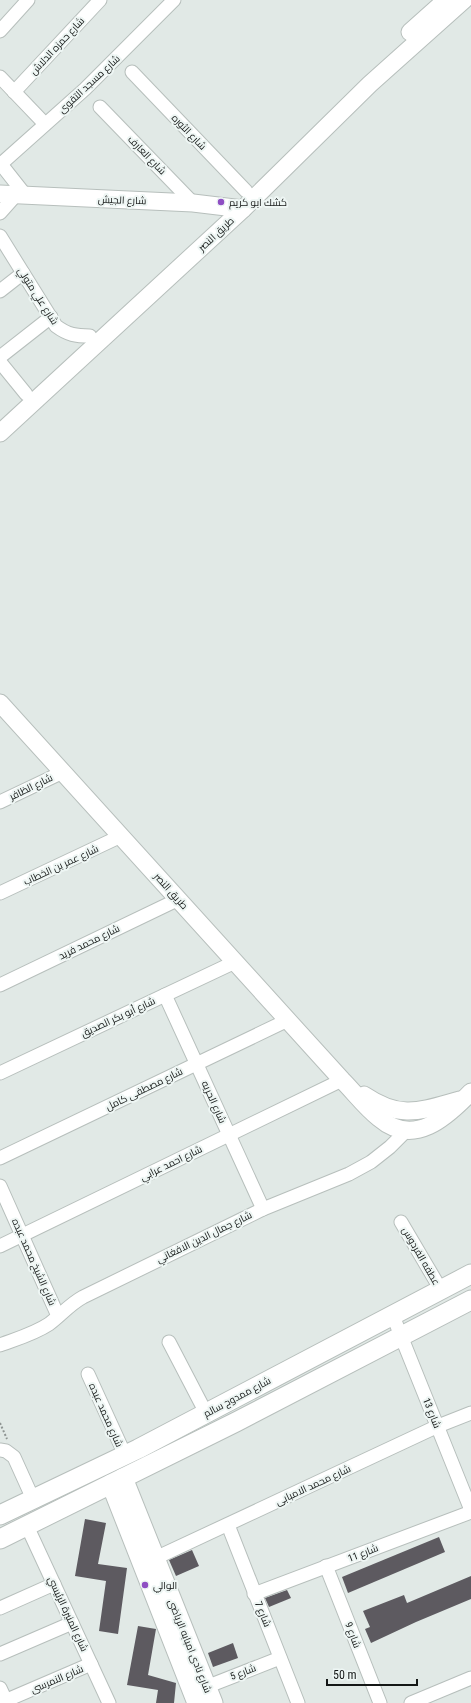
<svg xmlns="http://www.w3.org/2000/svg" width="471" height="1703" font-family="'Roboto Condensed',Cairo,sans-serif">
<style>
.building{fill:#5d5a60}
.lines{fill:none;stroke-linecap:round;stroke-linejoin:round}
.minor-casing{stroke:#b7bfbc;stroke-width:15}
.tertiary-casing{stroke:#b7bfbc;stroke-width:19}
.secondary-casing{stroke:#b7bfbc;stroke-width:21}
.path{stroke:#8e9492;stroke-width:2;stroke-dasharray:2 2;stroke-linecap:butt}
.minor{stroke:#fff;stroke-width:13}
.tertiary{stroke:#fff;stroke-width:17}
.secondary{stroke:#fff;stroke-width:19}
.poi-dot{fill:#8e4ec3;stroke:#eef6f4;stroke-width:1.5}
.labels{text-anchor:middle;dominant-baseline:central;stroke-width:4;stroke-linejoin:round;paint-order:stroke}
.street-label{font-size:10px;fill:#141716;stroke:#eef6f4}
.poi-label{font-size:10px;fill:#141716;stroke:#eef6f4;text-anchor:start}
</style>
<rect width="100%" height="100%" fill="#e1e9e6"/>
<g class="building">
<path d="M85,1519L106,1523L98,1564L127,1568L118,1634L99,1631L106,1581L75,1576Z"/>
<path d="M439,1537L445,1552L348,1593L342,1577Z"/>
<path d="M192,1550L199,1566L176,1576L169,1560Z"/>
<path d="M471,1576V1599L416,1622L371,1643L365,1629L370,1627L363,1611L404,1595L407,1603Z"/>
<path d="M287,1590L291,1598L269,1607L265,1598Z"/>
<path d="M138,1626L156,1629L148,1675L176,1683L174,1703H156L158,1690L127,1685Z"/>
<path d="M233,1643L238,1658L213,1667L208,1653Z"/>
</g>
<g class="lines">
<defs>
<g id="minor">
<path d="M0,31L28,0"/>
<path d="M132,72L246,191"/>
<path d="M0,77L45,124"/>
<path d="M14,92L100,0"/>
<path d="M100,107L193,203"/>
<path d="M0,163L26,196"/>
<path d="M1,164L85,89L174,0"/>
<path d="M0,213L16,195"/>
<path d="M0,236L56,326C68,335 76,336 90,336"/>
<path d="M0,291L23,273"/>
<path d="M0,357L51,317"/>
<path d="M0,362L26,394"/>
<path d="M0,802L63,772"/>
<path d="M0,893L121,836"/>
<path d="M0,985L179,899"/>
<path d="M165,995L263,1209"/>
<path d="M0,1073L235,962"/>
<path d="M0,1158L288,1020"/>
<path d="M0,1186L58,1316"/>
<path d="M401,1222L441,1290"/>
<path d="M0,1246L342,1080"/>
<path d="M393,1316L471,1510"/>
<path d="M169,1342L206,1413"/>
<path d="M0,1345C16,1339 34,1334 49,1324C61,1315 70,1304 83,1297L263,1209L349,1174L371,1162L390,1147L408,1129"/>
<path d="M88,1374L125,1455"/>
<path d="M0,1450L6,1451L14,1457L33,1499"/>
<path d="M228,1525L298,1703"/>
<path d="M27,1526L109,1703"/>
<path d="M147,1562L438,1426L471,1413"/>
<path d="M326,1566L380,1703"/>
<path d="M254,1594L471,1512"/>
<path d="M0,1608L54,1584"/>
<path d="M0,1654L72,1623"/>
<path d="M206,1687L280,1658"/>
<path d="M0,1688L7,1703"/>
<path d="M0,1703L91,1664"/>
<path d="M411,1703L471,1678"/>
</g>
<g id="tertiary">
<path d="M410,32L446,0"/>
<path d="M0,194L193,203L243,209"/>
<path d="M0,433L243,209L370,84L464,0"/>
<path d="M0,703L342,1080C354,1092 365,1107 379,1118C414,1148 447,1117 471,1092"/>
<path d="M364,1095C401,1120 420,1111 460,1100"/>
</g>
<g id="secondary">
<path d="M123,1478L213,1703"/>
<path d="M111,1484L197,1703"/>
<path d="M0,1515L138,1449L471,1274"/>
<path d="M0,1539L236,1422L471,1300"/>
</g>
</defs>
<use href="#minor" class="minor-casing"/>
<use href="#tertiary" class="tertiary-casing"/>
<use href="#secondary" class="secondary-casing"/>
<path class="path" d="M0,1423L7,1439"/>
<use href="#minor" class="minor"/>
<use href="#tertiary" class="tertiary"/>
<use href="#secondary" class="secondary"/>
</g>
<g class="poi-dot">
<circle cx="221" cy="202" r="4"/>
<circle cx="145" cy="1585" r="4"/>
</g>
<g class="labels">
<g class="street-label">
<text transform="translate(57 46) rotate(-47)">شارع حمزه الدلاش</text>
<text transform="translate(89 84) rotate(-43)">شارع مسجد التقوى</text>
<text transform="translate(189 132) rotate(46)">شارع الثوره</text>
<text transform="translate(147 155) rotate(46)">شارع العارف</text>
<text transform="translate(122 200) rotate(2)">شارع الجيش</text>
<text transform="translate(216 234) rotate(-43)">طريق النصر</text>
<text transform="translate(38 296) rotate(57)">شارع علي متولي</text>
<text transform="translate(31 787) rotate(-26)">شارع الظافر</text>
<text transform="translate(61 865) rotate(-25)">شارع عمر بن الخطاب</text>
<text transform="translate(171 891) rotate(48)">طريق النصر</text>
<text transform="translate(89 942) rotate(-26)">شارع محمد فريد</text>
<text transform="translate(118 1017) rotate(-25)">شارع أبو بكر الصديق</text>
<text transform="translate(144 1089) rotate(-26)">شارع مصطفى كامل</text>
<text transform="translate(214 1102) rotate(66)">شارع الحريه</text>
<text transform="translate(171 1163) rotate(-26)">شارع احمد عرابي</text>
<text transform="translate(204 1237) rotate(-26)">شارع جمال الدين الافغاني</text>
<text transform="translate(421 1256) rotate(60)">عطفه الفردوس</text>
<text transform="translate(34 1262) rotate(66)">شارع الشيخ محمد عبده</text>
<text transform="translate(237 1397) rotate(-28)">شارع ممدوح سالم</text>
<text transform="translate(432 1413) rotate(68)">شارع 13</text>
<text transform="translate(106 1415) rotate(66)">شارع محمد عبده</text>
<text transform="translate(313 1485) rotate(-25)">شارع محمد الامبابى</text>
<text transform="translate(363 1553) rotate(-21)">شارع 11</text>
<text transform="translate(68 1614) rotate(65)">شارع المنيرة الرئيسي</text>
<text transform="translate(263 1614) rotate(68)">شارع 7</text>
<text transform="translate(353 1635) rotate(69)">شارع 9</text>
<text transform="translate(190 1646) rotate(68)">شارع نادى امبابه الرياضى</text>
<text transform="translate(243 1672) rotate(-21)">شارع 5</text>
<text transform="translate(57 1679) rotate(-23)">شارع النمرسى</text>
</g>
<g class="poi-label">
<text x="229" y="202">كشك ابو كريم</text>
<text x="153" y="1585">الوالي</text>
</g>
</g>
<path d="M327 1679v6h90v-6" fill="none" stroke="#141716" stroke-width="2"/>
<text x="333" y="1679" font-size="12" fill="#141716" stroke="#eef6f4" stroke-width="3" paint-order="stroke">50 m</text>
</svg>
